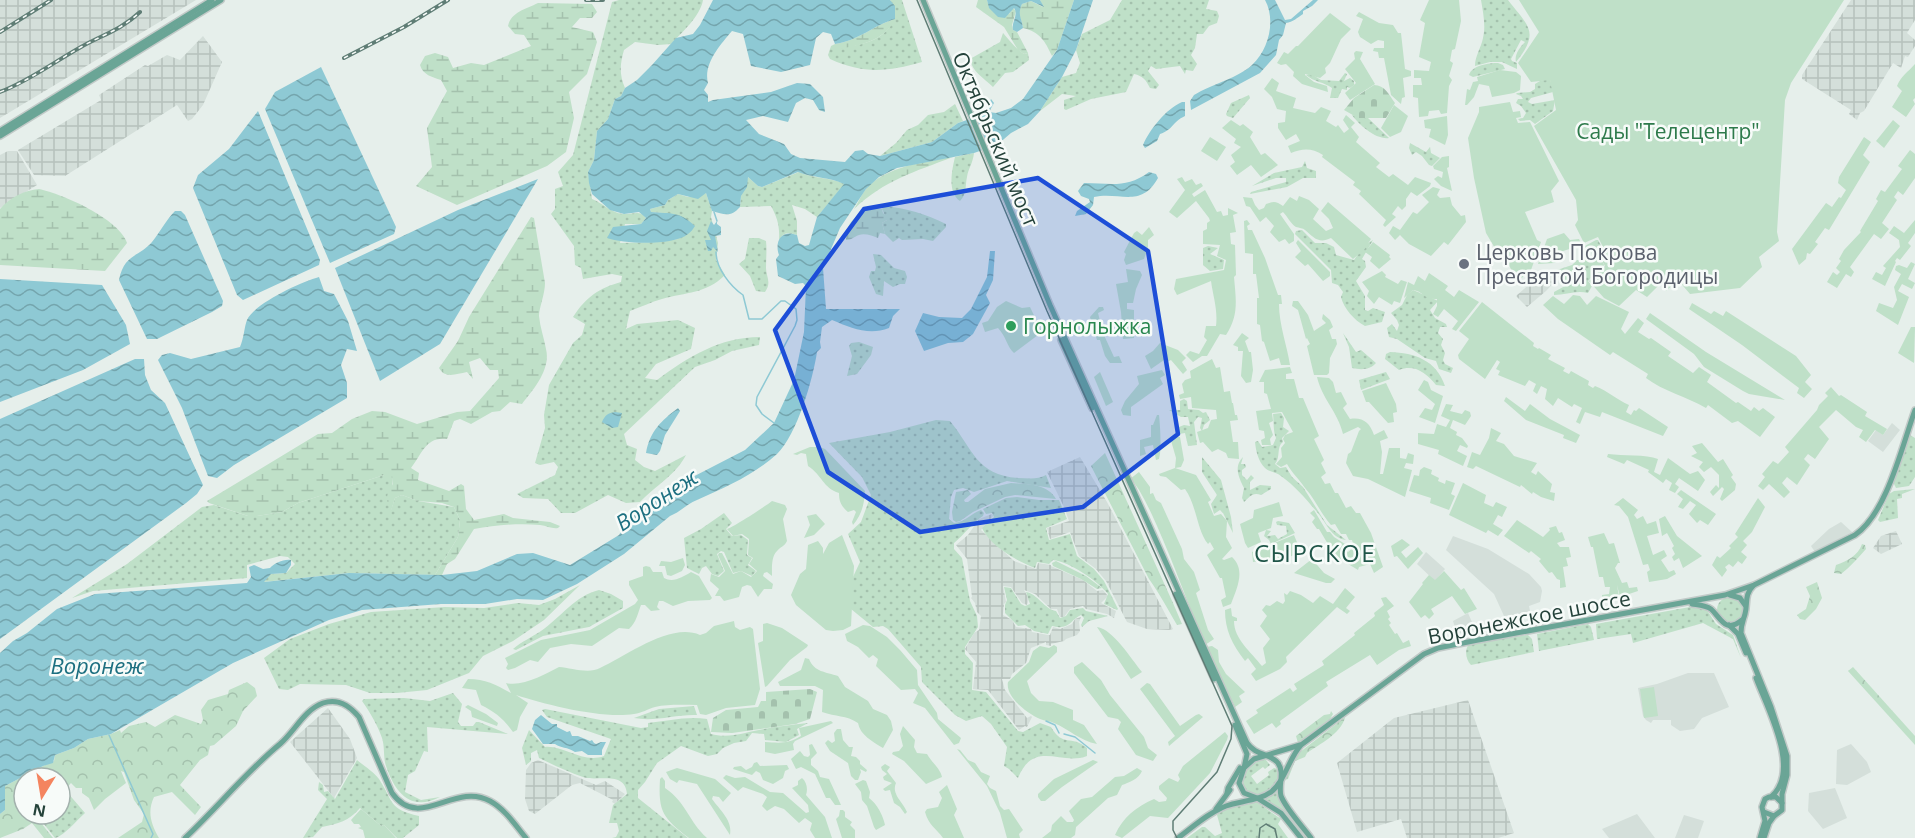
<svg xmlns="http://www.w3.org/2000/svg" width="1915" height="838" font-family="'Open Sans',sans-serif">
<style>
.built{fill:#d4dfda}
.industrial{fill:url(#industrial-grid)}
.grass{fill:url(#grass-dots)}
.forest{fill:url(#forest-crowns)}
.wetland{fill:url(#wetland-marsh)}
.cemetery{fill:url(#cemetery-stones)}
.garden{fill:#bfe0c8}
.water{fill:url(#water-waves)}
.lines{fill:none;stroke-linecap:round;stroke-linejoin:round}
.stream{stroke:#8ec9d4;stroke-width:1.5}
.major-casing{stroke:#c2cac8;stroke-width:8}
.major{stroke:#6aa596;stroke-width:5}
.tram{stroke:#5f7d75;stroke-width:1.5}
.rail-casing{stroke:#5f7d75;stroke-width:4}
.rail{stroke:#f7fbf9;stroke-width:1.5;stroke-dasharray:4.5;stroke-linecap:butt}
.marked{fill:#1d4ed8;fill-opacity:0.2;stroke:#1d4ed8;stroke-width:4.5;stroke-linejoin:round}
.worship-dot{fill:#6b7280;stroke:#f7fbf9;stroke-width:2}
.leisure-dot{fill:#2e9e5b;stroke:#f7fbf9;stroke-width:2}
.labels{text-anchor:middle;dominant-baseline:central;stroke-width:5;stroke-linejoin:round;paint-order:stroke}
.park-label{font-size:21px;fill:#2d7a4b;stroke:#f7fbf9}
.street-label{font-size:21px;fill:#24423a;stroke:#f7fbf9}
.worship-label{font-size:21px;fill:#5b616d;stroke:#f7fbf9;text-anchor:start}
.leisure-label{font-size:21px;fill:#27864d;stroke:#f7fbf9;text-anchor:start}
.water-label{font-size:22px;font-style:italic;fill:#1c6f80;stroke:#f7fbf9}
.quarter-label{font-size:24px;letter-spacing:1.5px;fill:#1f5548;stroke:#f7fbf9}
</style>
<defs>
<pattern id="industrial-grid" width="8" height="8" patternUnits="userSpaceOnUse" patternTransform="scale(1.5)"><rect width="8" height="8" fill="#d4dfda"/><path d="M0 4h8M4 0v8" fill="none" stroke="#b6c1bc"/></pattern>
<pattern id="grass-dots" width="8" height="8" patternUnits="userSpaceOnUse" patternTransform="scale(1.5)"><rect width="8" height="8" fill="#bfe0c8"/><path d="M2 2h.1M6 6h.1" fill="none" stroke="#a4c1ad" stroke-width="1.8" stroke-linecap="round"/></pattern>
<pattern id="forest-crowns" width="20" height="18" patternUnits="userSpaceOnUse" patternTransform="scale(1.5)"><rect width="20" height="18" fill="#bfe0c8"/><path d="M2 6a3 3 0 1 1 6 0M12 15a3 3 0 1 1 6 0" fill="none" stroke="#a4c1ad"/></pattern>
<pattern id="wetland-marsh" width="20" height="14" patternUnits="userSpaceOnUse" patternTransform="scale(1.5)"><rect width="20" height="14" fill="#bfe0c8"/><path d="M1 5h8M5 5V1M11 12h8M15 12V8" fill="none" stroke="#a4c1ad"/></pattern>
<pattern id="cemetery-stones" width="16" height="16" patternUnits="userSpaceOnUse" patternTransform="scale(1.5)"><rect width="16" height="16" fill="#bfe0c8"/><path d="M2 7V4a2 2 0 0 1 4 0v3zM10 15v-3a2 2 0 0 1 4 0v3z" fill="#a4c1ad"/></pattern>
<pattern id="water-waves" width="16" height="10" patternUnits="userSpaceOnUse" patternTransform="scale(1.5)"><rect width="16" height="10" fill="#8ec9d4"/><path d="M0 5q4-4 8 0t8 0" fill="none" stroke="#74a5ad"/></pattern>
</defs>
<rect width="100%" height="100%" fill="#e6efeb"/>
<g class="built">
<path d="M1892,423L1900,430L1883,452L1868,441L1876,430L1883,435Z"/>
<path d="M1841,522L1852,532L1815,552L1811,546L1829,529Z"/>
<path d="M1453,536L1488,549L1529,574L1541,587L1542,591L1540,602L1529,606L1531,616L1524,618L1523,614L1504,616L1494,594L1446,550Z"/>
<path d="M1426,552L1445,569L1435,581L1417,564Z"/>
<path d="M1468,613L1475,629L1457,634L1453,621Z"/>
<path d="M1688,673H1714L1729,707L1702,718L1694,729L1680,731L1671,725V720H1653L1651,723L1646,720L1643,716L1638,688L1657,684Z"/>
<path d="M1851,744L1867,762L1871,772L1847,785L1836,784L1837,750Z"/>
<path d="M1835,788L1847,818L1823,829L1808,811L1809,793Z"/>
<path d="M1637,814L1655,838H1609L1602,829Z"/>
<path d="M1684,815L1704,821L1698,838H1675Z"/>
</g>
<g class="industrial">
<path d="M0,0H196L0,118Z"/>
<path d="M1851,0H1915V20L1907,33L1915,40V46L1908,57L1905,56L1901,68L1893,63L1864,111L1860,113L1857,120L1849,114L1851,110L1802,79V75Z"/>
<path d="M203,36L222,62L203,105L192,119L188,121L177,105L65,176L34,175L18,150L101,100L99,95L145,65L148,66L167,55L180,60Z"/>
<path d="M8,151H17L37,185L0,208V155Z"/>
<path d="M1552,272L1560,276L1546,291L1527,307L1516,296L1542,273Z"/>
<path d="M1080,457L1107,502L1173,629L1169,630L1147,629L1127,622L1106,581L1096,569L1079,556L1070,532L1050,539L1047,528L1069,521L1064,507L1047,472Z"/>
<path d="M992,514L993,516L981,530L1014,561L1036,569L1038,563L1051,565V566L1083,580L1097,591L1103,590L1108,596L1101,603L1116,611L1114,618L1107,614L1086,609L1083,606L1070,609L1064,617H1060L1057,609H1051L1035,594L1024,590L1029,599L1027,605L1022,603L1011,587L1003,586L1006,602L1004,604L1003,615L1012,620L1016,627L1031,629L1032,632L1048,635H1050L1053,627L1060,629L1072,624L1075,619L1081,617L1079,622L1080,631L1077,635L1066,639L1064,641L1051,644V646L1046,645V642L1031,648L1026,663L1012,674L1010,679H1002L1005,690L1027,718L1031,716L1032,717L1027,727L1025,726L1019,730L988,690L973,689L976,662L965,649L974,633L979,630L981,616L977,612L975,603L971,598L972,597L967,559L956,545L968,535L979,519Z"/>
<path d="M1896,531L1902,544L1881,554L1873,548L1881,536Z"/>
<path d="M1468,700L1514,833L1498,838H1407L1401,819L1357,832L1337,763L1394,718Z"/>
<path d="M328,708L350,739L357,758L334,798L290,742Z"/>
<path d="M538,760L596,785L605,781L625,794L615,804L612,802L613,800L580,783L572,785L535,814L529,811L525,799L526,770L531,763Z"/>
</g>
<g class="grass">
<path d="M619,0H703C700,17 682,32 671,44L658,45L635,42L624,50C620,64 619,74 625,88L621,96L615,99L608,119L597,131L594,160L588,172L592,199C603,203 611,213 623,214C633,215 639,209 646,218L641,224H625L620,243L658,242L678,239L663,213L651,212L650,209L665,205L668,200L678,194L688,197L706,193L712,211L711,217L718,243L716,260L725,275C706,294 686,292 662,299C651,302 641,307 630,311L626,329L637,324L678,320L695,328L691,349L656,364L645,378L657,380C688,357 720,337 760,337L759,345L732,351L715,360L695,367L624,434L627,445L637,449L635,460L644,467L655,471L686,455C675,476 656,485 640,502L626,503L608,495L575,513H561L548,499L523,498L517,494L555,475L558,467L554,462L540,465L535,463L545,428L544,415L549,385L573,343L582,335L585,324L573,317C586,297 599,288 621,282L622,276L612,274L583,279L581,268L575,265L574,246L551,214L555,209V189L563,186L558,172L573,155L612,2Z"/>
<path d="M890,0H902L922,62C887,72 863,74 830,59L828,55L831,46L835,44V48C845,46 858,46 868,42C886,36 903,18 890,0Z"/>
<path d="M1122,0H1209L1206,9L1217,11L1219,16L1217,23L1209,26L1203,34H1197L1195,48L1191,55L1197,64L1193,71L1186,70L1185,74L1180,66L1156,69L1151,66L1148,71L1159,85L1156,89L1150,88C1146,80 1143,76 1134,74L1126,92L1091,99L1066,110L1064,109V100L1076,96L1062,94L1040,111L1062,77L1076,73L1080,63L1076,50L1082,34L1110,20Z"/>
<path d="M1481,0H1508C1529,27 1540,32 1516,62C1514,55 1520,47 1525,42L1521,40L1511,59L1512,61L1517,63V69L1502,62H1490L1475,66C1475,56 1481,48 1483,38C1486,26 1483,12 1481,0Z"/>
<path d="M1003,33C1009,40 1016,49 1024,54L1028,53L1029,60L1013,72L1005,73L993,87C984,78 972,72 970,59L1000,42Z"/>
<path d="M1498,63L1503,65L1505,69L1473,77L1469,75C1472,65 1489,63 1498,63Z"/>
<path d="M1345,73L1347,74L1344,81L1350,78L1354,81V85L1350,88L1347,87V90L1342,89L1338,98H1330L1332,88C1324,82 1314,82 1306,75H1313L1321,80L1339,81Z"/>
<path d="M1550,78L1553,92L1531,98L1528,102L1532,104L1555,100L1553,111L1535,124L1530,120L1520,121L1518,119L1523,118L1526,113L1521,106L1516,103L1518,99H1523L1521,96L1516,94L1517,93L1530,92L1535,89V84L1540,81Z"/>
<path d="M1249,95L1250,98L1233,118L1227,116L1226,114L1231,103Z"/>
<path d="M955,104L963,121L958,123L932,142L880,156L896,143L907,130L918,125L928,115L944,112Z"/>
<path d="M1352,115L1368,118L1389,138C1376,140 1359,125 1352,115Z"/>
<path d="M1410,143L1426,152L1430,147L1431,153L1440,158L1432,166L1429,165L1422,156L1416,152L1412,155L1409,148Z"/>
<path d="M974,153C973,163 968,169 967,177C965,186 967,194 960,201C947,192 952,170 955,157Z"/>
<path d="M1305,161L1307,168L1316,171V178H1303L1287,187L1250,194L1251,192L1286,182V178H1276L1252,186L1274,173L1302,167Z"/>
<path d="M799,172C813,179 830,177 845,184L817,217L805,209L792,205L797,221V235C788,232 784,232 779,240C780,226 777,217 771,206L740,207L741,196L748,177L758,186L762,187Z"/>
<path d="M884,206C906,208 926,214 946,224V227L933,241L923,239L902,240L899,238L893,242L885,234L882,223L887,220L882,209Z"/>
<path d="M1302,230L1315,243H1326L1334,247L1336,255L1354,260C1359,253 1366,243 1373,240L1362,259L1365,261L1366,267L1356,281L1365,296V310L1368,311L1373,308L1385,312L1382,322L1365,326C1354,320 1344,309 1341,297L1343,292L1338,285L1332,283L1331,270L1295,234L1296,231Z"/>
<path d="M749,238H759L766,241C767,250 766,259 766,268C766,277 772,282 765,292L756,291L750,276L739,264L745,259Z"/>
<path d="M1596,240H1598L1604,251L1601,258L1604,265L1588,281L1592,286L1588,293C1576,290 1566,295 1554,295V292L1565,286L1561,274L1557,270L1572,265L1577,260L1593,259L1591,250L1595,246H1589L1585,248L1583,247Z"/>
<path d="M1208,246L1218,248L1210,254L1224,260L1223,269L1210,271L1203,265V248Z"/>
<path d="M873,254L881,255L894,268L905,271L907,277L905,284H900L893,287L884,281L883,296L876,294L869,277L871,271H875L876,267Z"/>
<path d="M1413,290C1415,291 1437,300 1438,301L1430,310L1435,318L1446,324L1447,327H1440L1438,333L1443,339L1441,345L1445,353L1443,360L1445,364L1453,368L1451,373L1439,369L1436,361L1425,358L1397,339L1389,337L1387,328L1392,324L1397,331L1399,325L1397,320L1391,313L1402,305L1407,295Z"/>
<path d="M1343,333L1356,352L1361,350L1376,363C1370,370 1361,370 1352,368L1349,347Z"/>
<path d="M859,342L873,347L871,355L857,374L847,376L852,356L849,346L851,343Z"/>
<path d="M1390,352C1415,353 1436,360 1445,386L1436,385C1426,373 1415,364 1399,370L1385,359L1386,354Z"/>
<path d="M1386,372L1390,379L1361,390L1359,380Z"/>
<path d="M1184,399L1187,401L1188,409L1199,410L1203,413L1206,412L1210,420L1204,425L1202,431L1200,428L1202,418L1198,417L1194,422L1197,445L1188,446L1185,433L1179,434V427L1184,425L1190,426L1188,417H1181L1169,410H1180V401Z"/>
<path d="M1281,413L1284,418L1283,427L1289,431L1282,438L1283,442C1276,447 1281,457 1275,464L1280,468L1286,467L1292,477L1303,487L1327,525L1346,540C1331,538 1326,522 1317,512C1306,499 1295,486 1281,476C1276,472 1269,472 1265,468C1258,461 1256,451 1255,442L1258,441L1262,447L1273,445L1276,438C1273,431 1274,422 1273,414Z"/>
<path d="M936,420L950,421C973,449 976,475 1018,478C1028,478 1037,480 1046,475L1051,488L1007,481L974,492L963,488L954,490L951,497L949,519L954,523C966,522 971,513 981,510L984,513L983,516C972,523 965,534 954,543V549L962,558L970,601L977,616L978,627L965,647V654L973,663L972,690L986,692L1018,731L1023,732L1040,723L1051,727C1063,748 1071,734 1087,748V756C1061,766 1034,739 1018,778L1009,769L1004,766L1007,747L991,724L982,716L966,721L955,715L922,682L921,667L888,629L883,626L873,627L851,609L845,594L860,562L848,534L861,522L871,495L862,477L829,443L890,432Z"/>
<path d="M1910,435L1915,438V477L1909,486L1896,488L1893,482Z"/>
<path d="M1202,457L1221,480L1231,517L1233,533L1223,513L1220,510L1214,514L1211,504L1217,495L1202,472Z"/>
<path d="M1243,457L1241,464H1245L1246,467L1242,470V475L1247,480L1251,475L1254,478L1250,482V490L1260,485L1271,486V489L1261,495C1252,492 1250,497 1244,502L1242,498L1244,488C1238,476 1234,466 1243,457Z"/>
<path d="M384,475H393L391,510L395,498L402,495L418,501L454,507L460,520L458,537L435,575L349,573L263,582L271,574L286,573L295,564L288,557L280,556L247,565V578L93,591L72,598L127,564L202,507L214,505L248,516H257L282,512L298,503Z"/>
<path d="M1915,489L1902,494V498L1897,499L1898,518L1880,522L1878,520L1889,494L1894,491Z"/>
<path d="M1017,497L1039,500H1059L1067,519L1046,528L1049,540L1070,534L1077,556L1094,569L1104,581L1118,609L1117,610L1104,604L1108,594C1098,581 1070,562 1053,560L1049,564L1037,562L1035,568C1017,561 990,546 982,528L994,517L992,513L986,514L983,509L1006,498Z"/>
<path d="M724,513L732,523L726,529L732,536L741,535L748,540L747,555L752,558L748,565L756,571L752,576L741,571L733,573L724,552L721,551L717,554L724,571L718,576L712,574L706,566L702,568L699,574L687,568L684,538L701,529Z"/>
<path d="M1278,521L1289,523L1295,533L1271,544L1269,540L1264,536L1266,530L1271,531L1267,536L1275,535L1278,539L1287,534L1286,526L1277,525L1276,522Z"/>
<path d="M580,585L544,620L513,641L483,656L469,673L427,690L397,693H370L346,685L300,684L288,690L279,689L264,658L290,639L329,624L371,612L445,607L484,608L518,603L539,605L555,599Z"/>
<path d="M1004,587L1011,588L1021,604L1025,606L1030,604L1026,592C1038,594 1044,609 1056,611L1060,618L1066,616L1070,610L1083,608L1086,611L1108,616L1089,621L1082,627L1081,625L1084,618L1081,615C1073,618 1070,627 1061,627C1058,628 1055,626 1052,626L1048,634L1034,631L1025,625L1018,626L1005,613V605L1007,600Z"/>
<path d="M599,590L611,594L623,601V608L589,627L543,636L516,650L513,649C521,642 532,637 541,631C560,618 576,595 599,590Z"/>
<circle cx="1730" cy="610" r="13"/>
<path d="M1690,607L1707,610L1716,624L1733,635L1741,658L1733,639L1703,623L1633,643L1631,634L1597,639L1596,624Z"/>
<path d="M1588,624L1591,627L1594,640L1539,651L1537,634Z"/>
<path d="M1528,635L1532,639L1534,652L1471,665C1466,660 1464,650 1469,644Z"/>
<path d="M453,693L462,704L458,722L461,726H473L476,722H479L508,734L427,727L428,752L424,751L415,771L408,775L405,792L421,800L440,797C411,812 395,793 386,766C383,757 385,747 382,738C378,726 370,712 362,701L364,699L404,698L430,701Z"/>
<path d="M694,706L697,715C676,714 656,722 634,718L659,709Z"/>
<path d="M545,709L641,728L648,727V723C668,721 687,716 707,719L711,734C729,739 746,732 764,729C778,726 793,725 808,723L797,729L799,735L786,742L765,740L764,734L752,733L746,741L734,743L723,748L717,754L708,756L681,746L657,763L645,782L638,790V798L688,838H612L616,837L619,831L617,823H609L613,805L627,794C625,770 597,782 583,777C568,772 554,765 539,758L537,750L531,753V761L526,765L522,748L529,730L545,747C563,745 583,764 604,756L611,739L547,717L542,710Z"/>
<path d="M357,760C364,766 374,772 379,779C394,802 388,809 419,816V825L403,838H397L384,825L381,826L360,808C349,821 338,824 322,827L313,837L303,838L327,799L318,790L319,782L323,785L324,792L328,791L335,799Z"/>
<path d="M1261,760H1266L1270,765L1265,769L1263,767L1251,776L1257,784L1269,775L1268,772L1274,768L1277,769C1282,784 1267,795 1254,795L1244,790L1241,781L1250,765Z"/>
<path d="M1278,786V793L1309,838H1304L1285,814L1262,797Z"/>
<path d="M67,792L85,813C77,820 64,836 55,838L36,814H60V797Z"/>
<path d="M1255,801L1281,819L1278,824L1288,838H1187L1202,827H1205L1215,836L1222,833L1217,815L1225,809Z"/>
</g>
<g class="forest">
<path d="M1105,453L1173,603L1182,624L1177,625C1168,610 1160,594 1149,579L1091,466Z"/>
<path d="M1011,483C1027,484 1048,484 1056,499L1015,495L1005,497L973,512L960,521L956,522L953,520L952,512L956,492L968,490L971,494L964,500L965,502H968L985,489Z"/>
<path d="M1862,544L1865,545L1866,549C1858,558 1850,567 1841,574L1834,573L1836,565C1847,561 1858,556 1862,544Z"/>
<path d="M1056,561L1086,576L1102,588L1097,589L1081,579L1053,566L1052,563Z"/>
<path d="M1817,582L1822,598L1816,609L1805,620L1800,619L1797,615L1806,609L1810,596L1806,587Z"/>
<path d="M1853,667L1915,736V745L1848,671Z"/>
<path d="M247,682L255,688L257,696L243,711L236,726L214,745L210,746L208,755L200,760L180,785L201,807L195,815L172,792L154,797C147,812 151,824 159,838H118L142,822L144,814L134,800L124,772L121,771L126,783L105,799L94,810L89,798L82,793V788H76L71,783L60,795V778H24V814H34L53,838H44L32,823L23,829L0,838V814L5,810V786L43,766L54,761L55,755L74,748L88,739L111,734L120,730L121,733L129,726L146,722L155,727L175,715L201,724L203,720L201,710L208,700L228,694L229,690Z"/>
<path d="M1331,711L1333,714L1330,719L1298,743L1296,736L1324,715L1330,714Z"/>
<path d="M1344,718H1345C1340,734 1320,744 1307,753L1305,757L1295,761L1288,779L1285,780L1295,757L1300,752Z"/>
</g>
<g class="wetland">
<path d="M978,0H987L989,7L1009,14L1013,8L1016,11L1012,25L1013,30L1017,32L1028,53L1024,54L1018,50L1004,27L976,7Z"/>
<path d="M1040,0H1074L1057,50L1052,56C1045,41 1040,32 1023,28C1022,17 1016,17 1022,4L1031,1L1043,7Z"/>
<path d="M538,3L592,4L597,12L592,18H580L572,27L593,32L597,42L587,74L569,92L574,118L566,152L547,166L457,205L416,186L432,167L427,128L447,91L441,80C432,77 423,75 420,65L425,56L435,53L448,57L453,68L471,63L484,65L531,46L524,35L515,34L508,26C511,12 526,9 538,3Z"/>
<path d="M895,19C885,41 857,47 835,49V44C858,41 874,25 895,19Z"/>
<path d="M953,157C914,172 885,180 854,209C858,203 861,195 866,189C884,167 926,161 953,157Z"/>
<path d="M39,189C63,194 119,219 127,243L105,271L0,265V209C9,198 25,190 39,189Z"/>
<path d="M871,208L882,209L883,213L887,216V220L882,223L885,234L880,233L878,238C873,236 865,233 859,235C853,237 852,240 846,240C846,222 855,216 871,208Z"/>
<path d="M531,217L534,218L545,283C545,294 539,308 539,316C540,327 544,338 546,349C551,369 534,389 522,404L510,402L500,411L492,412L471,424L460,419L454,421L447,439C426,436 422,454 411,468L419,473L418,480L449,491L461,484L464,486L466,509L474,520L504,514L513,518L550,522L560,526L558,528C552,529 547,526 540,525C519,523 495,525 474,529L455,559L447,564L442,575H435L458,537L460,520L454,507L442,503L418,501L402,495L395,498L391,511C385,500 386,494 393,484L392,475H384L298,503L282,512L257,516H248L209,503L207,501L318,434L332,433L352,419L372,411L385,412L417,424L457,412L470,411L499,378L498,370H490L480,358L469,362L473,379L467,372C456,374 445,379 439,368L458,341L469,317Z"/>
</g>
<g class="cemetery">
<path d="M1374,85C1385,85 1389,95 1395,103L1386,118H1358L1344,110L1354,98Z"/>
<path d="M810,689L817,692L810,719L795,724L732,733L711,732L713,718L726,710L758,707L761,701H766V692Z"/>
</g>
<g class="garden">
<path d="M1429,0H1459L1461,21L1455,49L1452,50L1450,61L1453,63L1449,76L1452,80L1449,86L1447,113L1441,114L1439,110L1429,111L1428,116L1419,117L1418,98L1413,97V85H1422L1421,78H1414V70L1429,71L1431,62L1419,57L1425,23L1420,20Z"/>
<path d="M1519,0H1844L1791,83L1785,100L1777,232L1779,241L1759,257L1762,267L1740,288L1690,294L1678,280L1666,291L1661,283L1647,297L1636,290L1619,306L1604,298L1589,281L1605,266L1601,259L1606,253L1598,237L1584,243L1575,225L1578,220L1576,200L1534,126L1556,110L1550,80L1531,82L1518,63L1539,32Z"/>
<path d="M1359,12L1379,23L1393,25L1398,33H1401L1405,69L1411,71V76L1403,78L1405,97L1402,98L1401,104L1391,95L1384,58H1379L1378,52L1373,51L1374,48H1384V41L1378,40L1371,44L1360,37L1358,32L1363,19L1356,16Z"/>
<path d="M1330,13L1351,29L1341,39L1330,63L1325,68L1326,73L1320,78L1305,74V75L1314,82L1327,86L1328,92L1302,84L1293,76L1294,72L1286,64L1281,65L1277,63L1284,52L1288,54L1296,46H1298Z"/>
<path d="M1356,51L1363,52L1360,59L1375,84L1350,100L1345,93L1356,83L1345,69L1355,59L1354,53Z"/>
<path d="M1915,64V98L1913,100L1915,104L1906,117L1892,107L1902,91L1897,86C1901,76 1908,72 1915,64Z"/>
<path d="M1500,70L1516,72L1521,76L1520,90L1514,93L1492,97L1489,86L1479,84L1474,97L1467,105H1465L1467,89L1470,90L1473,82L1478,81L1477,77Z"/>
<path d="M1272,78L1279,83L1276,91L1296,98L1293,108L1315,113L1321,107L1331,111L1326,121L1336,127L1338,125L1344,133L1349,129L1343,120L1346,115L1355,123L1351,127L1359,137L1356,142L1380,163L1376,167L1389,177L1393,174L1408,185L1415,177L1431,183L1430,186L1417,196L1411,192L1406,199V206L1402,210L1398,206L1392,214L1396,217L1385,227L1383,225L1386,220L1359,194L1361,191L1353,185L1355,182L1322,157L1323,155C1312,148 1303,148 1291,153L1288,146L1300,141L1296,134L1286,140L1278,128V123L1285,122L1286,111L1277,109L1272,97L1264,89Z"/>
<path d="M1510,102L1513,112L1520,111L1521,117L1516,118L1518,123L1530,122L1559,181L1551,191L1554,202L1525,212L1537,240L1541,242L1531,270L1517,282L1501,248L1496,250L1486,233L1474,178L1468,138L1479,112V107Z"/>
<path d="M1394,105L1408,116L1401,132L1390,137L1381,128Z"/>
<path d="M1447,116L1448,135L1445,145L1429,137L1431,129L1425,128L1424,120Z"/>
<path d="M1231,120L1240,126L1243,124L1253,132L1250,137L1261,155L1265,153L1278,165L1261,177L1251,165L1237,175L1230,166L1235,162L1231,155L1241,147L1234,143L1236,139L1222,128Z"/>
<path d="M1893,120L1900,126L1884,148L1876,141Z"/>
<path d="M1210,137L1226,147L1217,161L1201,151Z"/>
<path d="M1864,137L1871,142L1863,155L1870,162L1829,230L1825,228L1815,242L1818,244L1810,254L1807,253L1806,259L1799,265L1792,249L1826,203L1832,207L1839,197L1841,198L1846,190L1838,183L1839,177Z"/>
<path d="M1910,150L1915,154V178L1903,195L1898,191L1894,197L1897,200L1882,223L1889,229L1881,239L1874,234L1850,267L1854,272L1851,277L1846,274L1837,288L1827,282L1833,272L1837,275L1840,272L1836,268L1841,261L1839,259L1844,250L1861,232L1860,231L1878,201L1876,199L1881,190L1885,192L1902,169L1898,166Z"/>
<path d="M1449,156V167L1447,168L1452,191L1441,186L1434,179L1438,176L1442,178L1443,172L1434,169L1433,166L1442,157Z"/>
<path d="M1182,177L1185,182L1192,179L1196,185L1201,183L1203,186L1192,194L1194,197L1205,190L1217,212L1221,211L1223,216L1228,215V208L1238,213L1233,215L1236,232L1230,233L1231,244L1235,245L1236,275L1234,277C1236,300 1239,315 1226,335L1220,334L1207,356H1202L1193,362L1186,355L1190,351L1199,354L1207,340L1204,337L1206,326H1216C1218,310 1213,296 1211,281L1177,295L1174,289L1176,279L1224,270L1226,260L1217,256L1220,245L1203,244V231L1207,229V223L1210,221L1209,218L1196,201L1177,218L1169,212L1185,190L1177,179Z"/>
<path d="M1433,187L1440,189L1437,195L1440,198L1450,197L1452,205L1461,216L1465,215L1466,222L1448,245L1444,242L1431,256L1409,244L1400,235L1395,240L1389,233L1393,226L1400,230L1413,212L1417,214L1429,202L1422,195Z"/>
<path d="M1299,196L1309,200L1319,209L1313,219L1326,231L1333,228L1329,219L1321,211L1328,202L1371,239L1364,250L1353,259L1331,238C1319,244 1314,238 1305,230C1303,228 1299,228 1296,227C1291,224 1287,216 1283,212L1280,214L1294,234V241L1289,244L1285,239L1279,242L1270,232L1274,226L1266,217L1260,222L1250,207L1246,206L1243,197L1252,198L1255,205L1259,210L1264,208L1266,204C1274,201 1276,201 1283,206L1290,197L1297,201Z"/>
<path d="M1247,220L1250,224L1247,226L1248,230H1252L1265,258L1278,295H1281L1282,304H1279C1279,325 1287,345 1290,365H1281L1279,358L1270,361L1264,342L1262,341L1260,325L1257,324V298H1259L1256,274H1253V254L1245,253L1244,221Z"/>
<path d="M1915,220V233L1908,243L1911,246L1900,260L1897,258L1895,261L1896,262L1885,286L1872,279L1876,272L1882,275L1886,268L1883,266L1900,247L1899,240L1889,233L1894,226L1904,233Z"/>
<path d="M1149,227L1154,235L1148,240V247L1144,259L1126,265L1124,260L1126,254L1124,252L1134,233L1137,231L1142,235Z"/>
<path d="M1564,233L1570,240L1579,239L1582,245L1560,252L1562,260L1554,263L1538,264L1547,239Z"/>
<path d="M1298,240L1330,272V276L1323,281L1308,264L1305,266L1295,257L1301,251L1296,243Z"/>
<path d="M1373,242L1390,255L1389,257L1391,259L1379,269L1370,261L1372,257L1365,252Z"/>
<path d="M1911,262L1915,264L1908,279L1915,283L1912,289L1902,284L1898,291L1909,297L1898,325L1876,311L1879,303L1893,308L1897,300L1894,287L1901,274L1895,270L1896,266L1899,265L1907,268Z"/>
<path d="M1126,269L1140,271L1142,275L1136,289L1133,303H1127V309L1134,310V338L1123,339L1121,312L1116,284L1128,282Z"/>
<path d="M1382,271L1386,275L1385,277L1398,284L1401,280L1407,282L1400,303L1394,301L1392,305L1379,297L1374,304L1367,296L1369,291L1362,282Z"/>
<path d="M1429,273L1448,286L1445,290L1454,297L1459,290L1479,302L1456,331L1452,329L1458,321L1444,309L1438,317L1433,314L1437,306V299C1424,300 1423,291 1413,290L1404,298L1408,282L1414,285L1418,276L1425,281Z"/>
<path d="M1573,295L1580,296L1587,305L1596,296L1629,312L1621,329L1625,334L1638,318L1644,323L1638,332L1649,339L1651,338L1671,352L1668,356L1693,373L1699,367L1711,375L1707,382L1736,403L1738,402L1751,411L1754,407L1759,411L1763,408L1775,417L1760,437L1738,421L1732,423L1708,405L1706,408C1687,397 1663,391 1646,378L1648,374L1613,352L1610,355L1558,319L1543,305L1553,296L1564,304Z"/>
<path d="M1006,301L1022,308L1030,307L1042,332L1014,353C1007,347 1006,336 998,328L985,332L982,323L988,321L997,307Z"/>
<path d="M1293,301H1298L1308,315L1314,331L1326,323L1322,319L1323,314L1330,320L1333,327L1329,330L1332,339H1336L1337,344L1330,358L1329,373L1327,375H1314L1307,346L1310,344L1307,338L1306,339L1298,310L1292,306Z"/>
<path d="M1482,302L1534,343L1533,346L1538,349L1539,348L1551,355L1548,359L1565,368L1563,371L1569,374L1571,371L1589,381L1588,385L1593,388L1595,386C1608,391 1616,399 1629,405L1626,412L1631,415L1634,410L1636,411L1639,408L1668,427L1663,436L1602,412L1600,417L1585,412L1580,424L1576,422L1582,408L1574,404L1572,407L1558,398L1553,406L1545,399L1547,389L1541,386L1537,394L1533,391L1536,384L1529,380L1525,386L1498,375L1500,371L1496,369L1500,362L1497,360L1485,379L1459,359L1458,355L1469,339L1459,331Z"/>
<path d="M1692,303L1711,314L1714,311L1723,316L1726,311L1796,356L1811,375L1805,382L1812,389L1804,398L1797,393L1799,388L1742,345L1689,309Z"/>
<path d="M1099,307H1103L1104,310L1098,313L1103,333L1114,357L1119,356L1122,363H1110L1105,356L1100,340H1097L1090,317Z"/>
<path d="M1650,313L1706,352L1785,400L1749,394L1743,391L1704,367L1694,354L1646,319Z"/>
<path d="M1911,327H1915L1914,363L1898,353Z"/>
<path d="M1242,333L1249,338L1245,341L1249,352H1251L1253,370L1251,382L1246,383L1241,376L1243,351H1238V347L1233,345Z"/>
<path d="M1160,343L1178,350L1186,358L1182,362L1187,370L1183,374L1171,360L1167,362L1164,360L1151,369L1145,356L1153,351Z"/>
<path d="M1212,359L1216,368L1220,367L1224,392L1230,391L1232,403H1233L1235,415H1237L1238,420L1230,421L1233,442H1238L1239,459L1228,458L1226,453L1218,449L1212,452L1203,442L1200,443L1197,432L1208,428L1211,420L1217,419L1216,410L1192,408L1191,397L1180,399L1179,395L1184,393L1182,384L1185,380L1191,378L1190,371Z"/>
<path d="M1290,367L1292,373L1286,374V379H1294L1299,398H1303L1319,436L1314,439L1324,460L1321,463L1326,473L1321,477L1325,484L1330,483L1335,493H1338L1346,508L1351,506L1356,513H1360L1371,533L1383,567L1374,573L1370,564L1359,567L1358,570L1335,556L1319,529H1317L1312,522L1315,518L1310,513L1314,510L1327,532H1330L1334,537L1345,544L1342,546L1348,552L1354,547L1352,540H1349L1346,534H1341L1335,524L1331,525C1321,514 1315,499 1305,488C1299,479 1292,473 1287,464L1281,467L1276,464L1282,457L1281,448L1285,443L1283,439L1285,435L1293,432L1282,412L1272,413L1273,421L1269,423L1273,435L1270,439L1271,445H1262L1261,440L1265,438L1264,431L1259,430L1256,411L1271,409L1267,394L1264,393V382H1259L1265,370Z"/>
<path d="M1162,370L1165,375L1160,378L1163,384L1131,407V416L1123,415L1121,410L1125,401L1139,384L1137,376Z"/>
<path d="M1100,372L1113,402L1106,406L1094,377Z"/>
<path d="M1317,377L1329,378L1333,382L1336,393L1341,392L1347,404L1343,408L1350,419C1363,417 1370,423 1374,435L1384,430L1388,438L1380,441L1382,452L1380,474H1383L1389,448H1400V458L1406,459L1408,453L1414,455L1413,464L1406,463L1404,468L1412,470L1405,497L1368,479L1353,476L1346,463L1348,454L1351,452L1359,431L1361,429L1358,427L1343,434C1338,412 1322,399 1317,377Z"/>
<path d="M1424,380L1428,382L1431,390L1443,396L1435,423L1419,417L1425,408L1432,410L1435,404L1418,390Z"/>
<path d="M1386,383L1396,404L1397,412L1393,413L1394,422L1388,423L1369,402H1366L1362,391Z"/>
<path d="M1831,387L1839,396L1841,395L1867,412L1865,416L1887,429L1883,435L1875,430L1866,442L1859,437L1863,430L1856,427L1836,410L1819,427L1829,439L1815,459L1808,454L1804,459L1810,465L1797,485L1787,477L1782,483L1790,492L1784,498L1769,484L1763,490L1758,486L1765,477L1762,474L1773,461L1778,464L1789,452L1785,447L1817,410L1819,405L1828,396L1825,393Z"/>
<path d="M1506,397L1525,411L1530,404L1550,419L1580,435L1576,443L1563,438L1564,435L1526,420L1504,401Z"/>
<path d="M1446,404L1453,405L1450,411L1462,414L1465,410L1470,412L1471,416L1465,425L1453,420L1450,428L1457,432L1456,435L1462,438L1468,446L1467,448L1460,445L1457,451L1467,456L1463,466L1438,454L1439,450L1418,444V433L1434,434L1437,424L1446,427L1450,420L1441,416Z"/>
<path d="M1157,415H1159C1160,424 1162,451 1159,459L1156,460L1153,445L1144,447L1146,454L1140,456V440L1151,437V425H1153Z"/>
<path d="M1491,428L1501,433L1496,441L1504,444L1514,456L1537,463L1531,472L1536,475L1538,471L1552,484L1550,492L1555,493L1554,501L1541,497L1533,492L1532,494L1521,485L1520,487L1476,466L1473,469L1467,467L1472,452L1480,455L1489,438Z"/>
<path d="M1170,437H1180L1184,460L1181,467L1175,468L1176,458Z"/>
<path d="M1702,443L1718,462L1723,459L1733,475L1731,477L1736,484L1735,490L1722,501L1720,499L1724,489L1722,487L1713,496L1710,492L1716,485L1719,488V475L1711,467L1704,472L1699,467L1703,462L1691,456L1697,453L1692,446Z"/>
<path d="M810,447H819L825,449L865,491C864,505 862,514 853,525L852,522L856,512L854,510L848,512C841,506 839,501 839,493C823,488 822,475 808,466L806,454L801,453L797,455L793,454Z"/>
<path d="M1608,454C1623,456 1646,454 1658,459L1654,472L1660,475L1668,458L1690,474L1698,471L1705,480L1698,491L1679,478L1675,484L1679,487L1675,493L1669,490L1672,483L1666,479L1663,483L1648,472L1649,470L1627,460L1624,464L1607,457Z"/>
<path d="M1424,467L1432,470L1431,474L1439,478L1438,481L1445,484L1446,480L1455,483L1451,494L1455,496L1449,510L1430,503L1431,498L1409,491L1414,475L1419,476L1420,470Z"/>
<path d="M1175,468L1196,475L1211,500L1208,502L1214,516L1221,514L1227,521L1226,537L1232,548L1222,559L1224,560L1232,557C1246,570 1237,588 1231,604L1223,607L1221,600L1226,597L1222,578H1220L1207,555L1214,549L1210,542L1208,544C1197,531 1197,506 1185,489L1181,490L1166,477L1160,476L1159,474Z"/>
<path d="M1139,472L1150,487V494L1153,493L1156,500L1161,503L1182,549L1184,559L1194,572L1200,590L1196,593L1208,630L1214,639L1205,645C1193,618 1148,490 1130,479Z"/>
<path d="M1463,483L1486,495L1484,503L1493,507L1496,502L1507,507L1502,517L1498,515L1493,524L1503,530L1498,536L1488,530L1486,533L1449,515Z"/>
<path d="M1681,490L1716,514L1708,525L1700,520L1697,523L1689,514L1696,505L1690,501L1683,509L1678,507L1683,499L1677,494Z"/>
<path d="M1623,498L1638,510L1634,515L1637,519L1643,516L1647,524L1656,521L1659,533L1647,536L1653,555L1664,550L1667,556L1661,560L1669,572L1674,570L1676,574L1667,579L1649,582L1647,572L1650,570L1648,564L1643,565L1628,517L1619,506L1614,505Z"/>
<path d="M1758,498L1765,507L1752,532L1743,541L1747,545L1741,552L1747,557L1742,564L1738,561L1733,567L1729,564L1725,567L1727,570L1722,577L1712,565L1717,556L1720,558L1731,548L1729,546L1738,537L1735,534Z"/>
<path d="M772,501L785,505L787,509L783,519L787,541C784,547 781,546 777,551C771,557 772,568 772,576L767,572L764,573L763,576L773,584L772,589H764L758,597L751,586L747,585L742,587L739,597L724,601L720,596H715L719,589L710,581L711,574L719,577L725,571L718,555L719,553H722L733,574L741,571L751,577L757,571L749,564L753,558L748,555L749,539L742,534L733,536L727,529C732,528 766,506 772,501Z"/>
<path d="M1279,502L1283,516L1273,518L1271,528L1258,533L1261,542L1248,548L1245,543L1240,524L1253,518L1254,510Z"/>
<path d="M816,514L825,524L814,535L804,538L810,525L807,516Z"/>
<path d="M1665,516L1677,536L1702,556L1683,568L1679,558L1674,561L1672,557L1675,554L1672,548L1674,546L1667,533L1662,536L1659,519Z"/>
<path d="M1517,520L1543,537L1550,530L1549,528L1556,526L1559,533L1562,532L1565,540L1557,543L1560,547H1569L1571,557L1566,558L1568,566L1563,567L1566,587L1560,588V580L1557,579L1552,572L1549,573L1539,561L1541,559L1531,551L1529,553L1504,536Z"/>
<path d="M1604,533L1609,544L1614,543L1620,563H1618L1615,568L1622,583L1627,582L1629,588L1637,587L1638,591L1620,597L1617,585L1619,597L1602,600V595L1609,594L1610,587H1605L1603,577H1599L1593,547H1591L1588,537Z"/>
<path d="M842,535L854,566L851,626L843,630L833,631L826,630L796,605L791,595L800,574L806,569L808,545L818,541L823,548V554L829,543Z"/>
<path d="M1294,535L1301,552L1280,561L1275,555L1263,561L1253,562L1252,552Z"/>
<path d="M1402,539L1410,545L1401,552L1406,558L1418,547L1423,553L1408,569L1397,556L1394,557L1391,546Z"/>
<path d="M683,558L685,565L682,571L671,576L667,575L665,566H659L661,561L671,562Z"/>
<path d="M1312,559L1324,573L1335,579L1331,583H1326L1294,573Z"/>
<path d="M646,566L650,567L653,572H662L664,578C673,583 683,577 691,572L699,576L712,598L710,600L688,601L673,606L663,601H659L657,607L660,610L651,611L645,605H641C638,613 636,623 629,629L619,628L592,646L571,644L550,648L538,662L530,660L515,668L508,670L506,668L508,664L505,658L541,640L590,630L635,604L638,600L629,585V581L643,576V567Z"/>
<path d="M1444,571L1461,590L1464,588L1477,609L1465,614L1452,596L1431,609L1434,614L1429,619L1425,615L1421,618L1409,602L1423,584L1422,583L1429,575L1435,580Z"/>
<path d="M1345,588L1355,597L1346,608L1350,611L1347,614L1337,607L1286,657L1287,662L1280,669L1256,681L1251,674L1256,669L1248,658L1245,661C1232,644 1225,630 1225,610L1231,608L1232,616L1237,618V621H1234C1234,639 1251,652 1262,666L1266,663L1263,648L1270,639L1260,626L1267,616L1262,610L1266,605L1270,606L1277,601L1283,604L1285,601L1284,593L1287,595L1290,591L1301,595L1313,603L1320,596L1333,604Z"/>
<path d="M1386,597L1394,606L1387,611L1390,617L1388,619L1391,623L1389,625L1395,634L1397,633L1403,643L1409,640L1411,646L1399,650L1377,665L1370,655L1326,682L1328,686L1280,721L1281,724L1276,728L1272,723L1254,734L1246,721L1258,713L1256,710L1290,688L1293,692L1297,689L1294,684L1324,665L1322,661L1355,635L1354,633L1375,616L1374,613L1384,605L1381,598Z"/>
<path d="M734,621L735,627L740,630L750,627L753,629L760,689L755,705L726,708L706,715L700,714L697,705C684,705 668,704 655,707C648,709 642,713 634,714C602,719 547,705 516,695L528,703L520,717L517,730L513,732C504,719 495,712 481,705L476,690L462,688L468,679C486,679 496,685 511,693L506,683C523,687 545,674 559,667C571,668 589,674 600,668C627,656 670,622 700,635L706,633L714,626Z"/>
<path d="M767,623L782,628L808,645L807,647L790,660L767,686L765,687L758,643L763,641V624Z"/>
<path d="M863,625L870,626L887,637L900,650L917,670L918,685L937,713L938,719L961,738L959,743L954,745L925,708L913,703L918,693L915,689L901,690L876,666L878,659L873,655L869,658L858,647L847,641L845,634Z"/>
<path d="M1097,627C1113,629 1132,660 1142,672L1131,679Z"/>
<path d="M1054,645L1057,647V652L1027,681L1031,693L1039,701L1053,702L1073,710V720L1084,725L1097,744C1080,741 1069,729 1054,723C1050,721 1045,721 1040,719C1028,714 1005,697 1008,682L1029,662L1033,651L1040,646L1049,648Z"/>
<path d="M1212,646L1218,650L1219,662L1226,674L1245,692L1239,696L1242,702L1235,707L1206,647Z"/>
<path d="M805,658L809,659C814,672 826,672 838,676L845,687L868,701L873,709L887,715L891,721L893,730L883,748C873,742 860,735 858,723C846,715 836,717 822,712L823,690L815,686H780L778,682L801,670Z"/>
<path d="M1082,662L1101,680L1110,695L1144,737L1148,748L1157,755L1153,761L1136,755L1118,729L1121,722L1118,719L1108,717L1074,673V667Z"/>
<path d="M1147,683L1150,684L1180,726L1196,715L1199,714L1203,717L1169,746L1168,742L1175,736L1140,689Z"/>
<path d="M1654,687L1658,716L1644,718L1640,689Z"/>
<path d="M468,705L486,714L498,723L497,726L472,717L471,711L465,707Z"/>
<path d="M831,721L833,723L795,741L793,744L794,750L775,754L765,752V742C780,743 788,744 801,736L799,728Z"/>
<path d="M903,726L915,740L914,747L917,753L927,754C932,763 940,768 942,777L926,784L904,761L892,754L893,752L899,751L903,746L900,734Z"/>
<path d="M837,729H841L843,740L849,747H853L851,756L856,757L860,761V764L867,770L866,772L860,769L861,772L858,780H855L851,776L848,763L830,751L825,743L828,740L832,743L835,741L834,733Z"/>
<path d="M1225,732L1228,736L1227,740L1210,773L1168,818L1150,816L1122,838L1115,835C1123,817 1136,807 1154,799L1159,802L1166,801L1167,798L1159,789V786L1169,778L1178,782L1180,779L1178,775L1183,766Z"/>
<path d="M812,744L817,753L811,759V765L818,771L820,777L829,779L841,805H835L830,798H826L815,774L801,767L796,769L791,759L800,751L804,756L808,757L810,755L809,745Z"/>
<path d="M957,749L960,750L968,760L975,763L981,772L990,776L987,784L990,788L996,791L1000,806L1004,810L1009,809L1023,830L1019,834L1020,838H1007L1000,813L987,786Z"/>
<path d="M1093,760L1098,762L1062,787L1045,801H1041L1038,797V794L1054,779Z"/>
<path d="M757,762L760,766L787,765L789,769L785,771L783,778L773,784L763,780L760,773L756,771L752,775L733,769L734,767L741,766L746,770L752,767L754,763Z"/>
<path d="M885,764L890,767L887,771L896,783C891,794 903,802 907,812L905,814L900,807L894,803L890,790L885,791L883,789L892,783L884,780L883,777L887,774L882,770L881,767Z"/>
<path d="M677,768L715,779L731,793L723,802L719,797L713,796L712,799C720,810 733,821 730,835L697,784L679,780L677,783L670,779L666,772Z"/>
<path d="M1137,768L1142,771C1139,779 1128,783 1122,785L1117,795L1108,798L1076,827L1075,835L1071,838H1042L1051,831L1052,825L1061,816L1067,822H1073L1074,820L1069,811L1081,799L1092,797L1115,777L1124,776Z"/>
<path d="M726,775L735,778L745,777L770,792L783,793L806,813L809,812L808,805L792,788L798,785V781L802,778C807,782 808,790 806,795L825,817L832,838H815L810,830L812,823L805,818L799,823L784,809L775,806L767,811L762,806L767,797L763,794L743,787L738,791L723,778Z"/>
<path d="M662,777L665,781V788C686,802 689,822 707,838H689C663,818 658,812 660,779Z"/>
<path d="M863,780L866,781L870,792L869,798C877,804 883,815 885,825L876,830L874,827L867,806L862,800L861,792L855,784Z"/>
<path d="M947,785L957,809L954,815L964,838H943C936,828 929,826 925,812L927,809L938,807L942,798L939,792Z"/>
<path d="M361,809L381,826L384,825L396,838H365L363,830L358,828L361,827L359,824H354L351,820Z"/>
<path d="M840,810H843L845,812V817L852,822L850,825L855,830V838H842L836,819L839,816Z"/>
</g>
<g class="water">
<path d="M713,0H890L895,6V19C874,25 858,41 835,44L831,34L823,32L816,38L810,65L781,72L751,66L743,34L732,31C720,45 703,64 708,83L704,90L708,95V102L713,100L771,92L797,83L810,84L823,97L825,112L819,110L813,100L805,98L796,103L788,122L763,116L746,120L759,134L784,144L791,154L800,158L845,162L855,151L863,150L868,154L880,156L932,142L958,123L976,117L985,111L991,99L994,103L989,112L996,113L1011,108L1023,99L1057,50L1074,0H1093L1076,50L1062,77L1040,111L1028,124L1011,133L997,145L974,153L897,168L879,177L866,189L840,228L823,268L826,309H900L893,316L889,328C869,336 851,328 832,320L822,327L820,342L821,348L817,352C813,379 797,435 777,454C754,475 726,487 697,500C687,504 680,512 670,516L624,554L577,584L543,600L517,599L485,604H441L362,610L329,620L233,663L111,734L88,739L74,748L55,755L53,763L43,766L5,786V810L0,814V653L13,641L27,633L57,609L95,594L247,583L251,577L249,567L254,565L263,569L270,568C275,563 283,559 291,560V565L286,573L271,574L264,582L349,573L442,575L477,571L517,554L533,553L570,565L619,535L627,522L652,498L745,450L774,423L794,380L804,332L806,286L803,283L795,284L778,276L776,259L779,255C774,241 782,229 797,235L799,243L805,246L809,245L817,217L844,184C830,177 813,178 798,172L762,187L758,186L748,177L747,187L741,196L740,207C731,217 725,215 712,211L706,193L698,199L678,194L668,200L665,205L650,209L651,212C672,214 679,211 695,226C693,229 691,232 688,234C674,246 624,244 607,238L613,227L641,224L646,218L639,212L624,214L610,210L592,194L589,183L588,172L594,160L597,131L608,119L615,99L621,96L625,88L637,80L652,65L676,38L693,34L700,25Z"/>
<path d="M987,0H1040L1044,7L1031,1L1022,4C1017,15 1022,18 1023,28L1017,32L1013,30C1011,22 1019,15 1014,8L1005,18L998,17L989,8Z"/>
<path d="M1265,0H1275L1285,20L1291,19L1313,0H1318L1312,6L1303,11V14C1297,18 1293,22 1286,23L1283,35L1279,40L1276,55L1260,73L1191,110L1190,101L1194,95C1210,85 1240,77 1252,65C1269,49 1276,20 1265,0Z"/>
<path d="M321,67L396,227L394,234L330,263L265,109L275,92Z"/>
<path d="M1182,102H1185V116C1172,122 1173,130 1160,134L1157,141L1145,148L1143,145C1150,129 1166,109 1182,102Z"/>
<path d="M258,111L320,260L319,265L243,300L237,295L193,188L198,175L229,149Z"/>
<path d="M1149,172L1156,174L1158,178C1141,209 1119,191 1094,197L1093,205L1086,214L1075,216L1077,211L1090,202L1089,199L1081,196L1078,191L1084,183C1110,183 1126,189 1149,172Z"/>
<path d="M538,179L440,344L380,381L335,268L458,210Z"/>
<path d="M175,211H181L185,215L223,301L222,306L212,312L157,339H147L119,280C124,254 139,257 152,242C160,232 166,220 175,211Z"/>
<path d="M711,221L714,225L717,221V224L721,227V235L715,236L718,252L713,247L711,251H708L705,240H711L707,231Z"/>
<path d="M990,251H995L993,280L986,295L990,303L973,334L963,342L948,343L924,351L915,331L923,313L939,317L962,318L971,309L987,277Z"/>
<path d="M319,277L324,291L334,294L348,321L357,351L347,349L341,365L347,383V398L234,465L217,478L208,476L182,408L158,360L162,355L170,353L191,359L240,347C244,338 244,328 247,320C255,303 301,282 319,277Z"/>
<path d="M0,279L102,285L126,325L130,344L83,370L0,402Z"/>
<path d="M135,359H144L145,375L151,390L165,403L203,485L197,494L186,503L0,639V419Z"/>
<path d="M678,408L680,411L665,435L660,451L657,455L646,453C650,431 661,421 678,408Z"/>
<path d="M615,412L622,413L618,427L612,428L602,422C605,415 608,413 615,412Z"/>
<path d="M541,715L552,724H557V727L567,732L570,731L572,736H578L590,741L592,740L594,743L596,744L601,742H606L602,750V755H588L582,751L575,752C568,747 560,748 555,744H543L532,729L535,720Z"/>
</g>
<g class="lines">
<g class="stream">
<path d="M714,212L717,221"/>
<path d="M716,252C716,268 730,286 743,295L749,319H762L781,301H785L796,309L797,320L795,326L757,397L756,405L762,414L774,423"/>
<path d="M1046,721L1055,725L1059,733"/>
<path d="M1064,734L1075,737L1095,753"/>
<path d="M109,735L153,834L151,838"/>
</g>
<defs>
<g id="major">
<path d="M923,0L1050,305L1247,743C1256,756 1270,753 1278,763C1285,773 1278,785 1281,796C1286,809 1303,827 1311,838"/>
<path d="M0,131L212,0"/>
<path d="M0,136L221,0"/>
<path d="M1061,340L1092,408"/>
<path d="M1753,586C1744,595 1748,603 1745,614C1743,621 1741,625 1741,633L1771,707L1787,756V775L1782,794V810L1774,816L1764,812"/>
<path d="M1176,594L1214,679"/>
<path d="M1730,595L1740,598L1745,605"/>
<path d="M1692,604C1698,605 1705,605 1711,609C1721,618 1725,634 1742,620"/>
<path d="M1729,625L1738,634L1746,653"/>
<path d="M1756,678C1767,708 1802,771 1771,797"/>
<path d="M1235,725L1247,754L1244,768"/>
<path d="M1300,745L1254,759L1244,768L1239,783L1244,793L1257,798L1281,813L1301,838"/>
<path d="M1227,793L1228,788L1240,768"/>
<path d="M1216,809L1230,790"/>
<path d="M185,838C217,808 246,772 280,744C295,731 304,710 323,703C338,698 349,705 359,717L392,793C420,832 454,781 490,801C505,809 516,826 526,838"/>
<path d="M1178,838C1193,827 1208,813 1226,806C1239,801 1259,801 1271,792C1285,781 1289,758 1301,745L1424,654L1438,648L1478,640L1725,595L1754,585L1855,535C1887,513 1902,446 1915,410"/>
<path d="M1760,838L1765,821L1762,807L1765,799L1769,797H1776L1782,803"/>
<path d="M1764,838L1769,823L1774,816"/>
</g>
</defs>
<use href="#major" class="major-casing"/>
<use href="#major" class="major"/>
<g class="tram">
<path d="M917,0L1047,311L1232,726L1231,739L1217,772L1173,821V830L1177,838"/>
<path d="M1259,838L1260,828L1266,824L1275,829L1277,838"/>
</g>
<defs>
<g id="rail">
<path d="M586,0H603"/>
<path d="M0,32L51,0"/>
<path d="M344,58L404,27L448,0"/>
<path d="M0,92C29,81 54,62 81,47C102,35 121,30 140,12"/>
</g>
</defs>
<use href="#rail" class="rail-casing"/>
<use href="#rail" class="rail"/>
</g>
<path class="marked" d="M1038,178L1148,251L1178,434L1083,507L920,532L828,472L775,330L864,209Z"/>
<circle class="worship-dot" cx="1464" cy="264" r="6"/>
<circle class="leisure-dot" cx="1011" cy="326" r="6"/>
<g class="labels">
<g class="park-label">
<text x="1668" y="131">Сады "Телецентр"</text>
</g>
<g class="street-label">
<text transform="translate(996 139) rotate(67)">Октябрьский мост</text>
<text transform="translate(1529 617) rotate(-11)">Воронежское шоссе</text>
</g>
<g class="worship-label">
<text x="1476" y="252">Церковь Покрова<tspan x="1476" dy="24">Пресвятой Богородицы</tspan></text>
</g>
<g class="leisure-label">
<text x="1023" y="326">Горнолыжка</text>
</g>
<g class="water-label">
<text transform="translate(656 499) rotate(-33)">Воронеж</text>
<text x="97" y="665">Воронеж</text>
</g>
<g class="quarter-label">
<text x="1315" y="552">СЫРСКОЕ</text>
</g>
</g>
<g transform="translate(42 796) rotate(191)"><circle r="28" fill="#f7fbf9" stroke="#a3b1ad" stroke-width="1.5"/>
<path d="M0-4.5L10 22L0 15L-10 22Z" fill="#f4845f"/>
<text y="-9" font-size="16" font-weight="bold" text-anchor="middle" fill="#24423a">N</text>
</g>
</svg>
